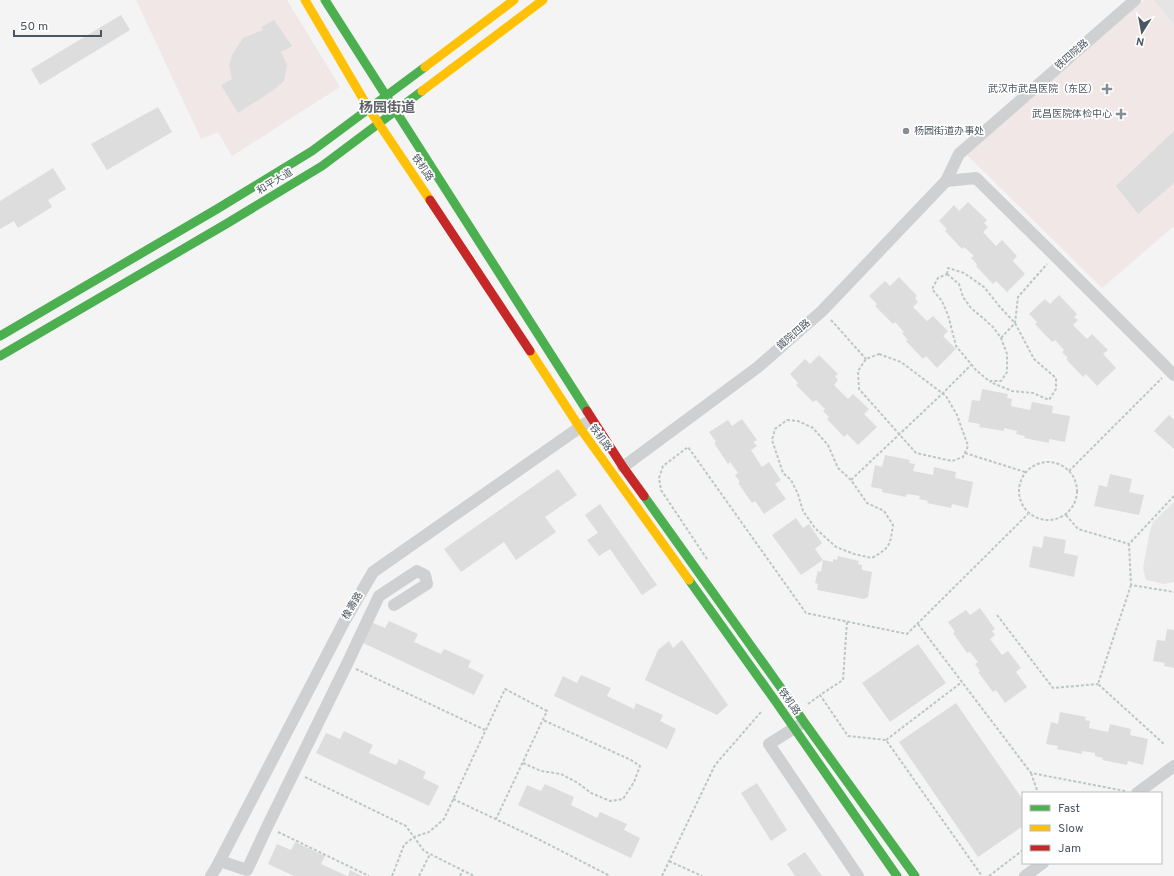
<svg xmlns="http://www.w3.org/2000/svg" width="1174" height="876" font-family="Overpass,'Noto Sans SC',sans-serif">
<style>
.education{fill:#e6e5e6}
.medical{fill:#f1e7e6}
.building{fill:#ddddde}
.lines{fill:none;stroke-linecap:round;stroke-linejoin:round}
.path{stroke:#bcc7c4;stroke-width:2;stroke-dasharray:3 2;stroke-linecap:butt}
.street{stroke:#ced0d2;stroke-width:12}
.fast{stroke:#4caf50;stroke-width:9}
.slow{stroke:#ffc107;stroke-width:9}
.jam{stroke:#c62828;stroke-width:9}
.poi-dot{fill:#868d94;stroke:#fff;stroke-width:1.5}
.labels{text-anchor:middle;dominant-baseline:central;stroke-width:3.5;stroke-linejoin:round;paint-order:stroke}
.street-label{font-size:10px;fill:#4a5661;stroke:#fff}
.poi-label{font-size:10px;fill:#4a5661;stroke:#fff;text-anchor:end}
.district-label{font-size:14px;font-weight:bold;fill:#5f6368;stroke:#fff}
</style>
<rect width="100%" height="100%" fill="#f4f4f4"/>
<g class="education">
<path d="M1153,0H1174V25Z"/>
<path d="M1174,502V582L1164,584L1146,580L1143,568L1150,531L1153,522Z"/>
</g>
<g class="medical">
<path d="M136,0H287L340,87L232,156L218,132L201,139Z"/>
<path d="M1144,0H1153L1174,25V226L1102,288L966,154Z"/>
</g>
<g class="building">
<path d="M121,15L130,30L40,85L31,69Z"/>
<path d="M274,20L292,46L281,52L287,65L284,81L272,91L238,113L221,85L232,79L229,66L232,55L243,38L263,30L261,27Z"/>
<path d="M158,107L172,132L107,170L91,144Z"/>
<path d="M1174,131V183L1138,214L1116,186Z"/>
<path d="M53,168L66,189L48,200L52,207L18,228L14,221L0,229V201Z"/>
<path d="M968,202L987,220L984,223L988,227L983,232L996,246L1002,240L1017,256L1013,261L1025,274L1007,292L996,281L993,284L976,266L977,264L971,258L974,256L964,247L962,249L945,231L947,229L939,221L954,205L959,211Z"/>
<path d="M899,277L917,296L915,298L918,302L913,307L927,321L933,316L948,331L943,336L956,349L937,368L926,356L923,359L906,341L908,340L902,333L904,332L895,322L893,324L875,306L877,304L869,296L885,281L890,286Z"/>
<path d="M1059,295L1077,314L1074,317L1078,320L1073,325L1087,339L1092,334L1108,350L1103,354L1116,368L1097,386L1086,374L1083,377L1066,359L1068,358L1062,352L1064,350L1055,340L1052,342L1035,324L1037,322L1029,314L1045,299L1050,304Z"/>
<path d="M819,355L838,374L835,376L838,380L834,385L848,399L853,394L869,409L864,414L877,427L858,445L847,434L844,437L827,419L829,417L823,411L825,409L816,400L813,402L796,385L798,383L790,374L805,359L810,364Z"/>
<path d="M982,389L1008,394L1007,398L1012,399L1011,406L1030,410L1032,402L1053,406L1052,413L1070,416L1065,442L1049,439V443L1024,438L1025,436L1016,434L1017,431L1004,428V431L979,427L980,424L968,422L972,400L980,401Z"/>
<path d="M1169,415L1174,420V449L1154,431Z"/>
<path d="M742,419L757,440L753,442L757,446L751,450L762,467L769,462L781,480L775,484L786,499L764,514L755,501L752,503L738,483L740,482L735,475L738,473L730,462L728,464L714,443L716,442L709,432L728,420L732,426Z"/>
<path d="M885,455L910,460L909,463L915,464L913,471L933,475L934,467L956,472L955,478L973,482L968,508L952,504L951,508L927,503L928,501L919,499L920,496L907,494L906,497L882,492V489L871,487L875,465L882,467Z"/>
<path d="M558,469L577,495L545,517L556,532L516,560L504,542L461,572L444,549Z"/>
<path d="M1110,474L1132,479L1129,492L1144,495L1139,515L1094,506L1099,485L1107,487Z"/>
<path d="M600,504L657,585L642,595L610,549L599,556L587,540L598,533L585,515Z"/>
<path d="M796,518L803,528L809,524L822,543L815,549L823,560L801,575L772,535Z"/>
<path d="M1044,536L1066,540L1064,553L1078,556L1074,577L1029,567L1033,546L1042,548Z"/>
<path d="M838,556L859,561L858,564L862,565V570L872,572L868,597L864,599L817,590L818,584L815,583L818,571L821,572L823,560L833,562V559L837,560Z"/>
<path d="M980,608L995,629L992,631L995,635L990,639L1002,655L1008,651L1021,668L1016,672L1027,687L1005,703L996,690L993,692L978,672L980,671L975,664L978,662L970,652L967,653L953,633L955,632L948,622L966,610L970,615Z"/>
<path d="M389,621L418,634L414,642L441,654L444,649L471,661L468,667L484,675L474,695L361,642L371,622L385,628Z"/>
<path d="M1167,629L1174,630V668L1164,666L1165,663L1153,661L1157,640L1165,641Z"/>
<path d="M682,640L728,705L717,715L645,680L658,650L669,641L673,648Z"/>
<path d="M918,644L946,683L890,722L862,683Z"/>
<path d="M581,675L611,688L607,696L634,709L636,703L663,715L660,721L676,729L667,749L554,696L563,676L577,683Z"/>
<path d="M956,703L1023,800V826L978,857L899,742Z"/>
<path d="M1060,712L1086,717L1085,720L1090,721L1089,728L1108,732L1110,724L1131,729L1130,735L1148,739L1143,765L1128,761L1127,765L1102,760L1103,758L1095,756V753L1082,751V754L1057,749L1058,746L1046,744L1051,722L1058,724Z"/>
<path d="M344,731L373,745L369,753L396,765L399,759L426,772L423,778L439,786L429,806L316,753L326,733L340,739Z"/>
<path d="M757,783L787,830L771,841L741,793Z"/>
<path d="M545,784L574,797L571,805L597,818L600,812L627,824L624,830L640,838L631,858L518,805L527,785L541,791Z"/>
<path d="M295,842L325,856L321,864L347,876H294L268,864L277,844L291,850Z"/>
<path d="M805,852L822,876H795L787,864Z"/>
<path d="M350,870L362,876H348Z"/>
</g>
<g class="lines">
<g class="path">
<path d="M947,274L959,284L963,297L971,308L984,319L993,327L1001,338L1007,354V372L1001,381H989L976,370L956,346L948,315L942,301L932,289L938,278Z"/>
<path d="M947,274L948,268L964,273L984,287L1000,307L1015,323L1034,359L1056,378V389L1049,400L1033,393L1012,391L990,382"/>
<path d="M831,320L866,359"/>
<path d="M1001,338L1015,323L1018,297L1047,264"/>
<path d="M879,354L901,362L946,396L957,415L968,446L963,457L952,461L916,453L859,389L858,371L866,359Z"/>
<path d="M787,420L798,421L813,428L828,445L838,468L851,480L867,503L884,511L893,525C890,545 891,547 872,558L854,554L836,547L815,528L803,511L798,494L791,480L783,473L772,440L775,429Z"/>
<path d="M965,453L1025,472"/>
<circle cx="1048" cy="491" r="29"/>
<path d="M1069,471L1162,378"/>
<path d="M851,480L943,393L971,365"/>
<path d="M1174,496L1129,544L1131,585L1174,592"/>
<path d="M1066,515L1078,529L1129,544"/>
<path d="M707,559L661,490L659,478L663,466L688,447L806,613L907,634L1028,514"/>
<path d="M1131,585L1098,684L1165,745"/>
<path d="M997,615L1053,688L1098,684"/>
<path d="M847,622L843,680L820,695L848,736L886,740L982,876"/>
<path d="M918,624L1031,773L1125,791"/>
<path d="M356,669L485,730"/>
<path d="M808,704L820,695"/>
<path d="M886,740L962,682"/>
<path d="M523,763L541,771L561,774L578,783L591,793L610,801L623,799L634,782L640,766L631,760L543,720"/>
<path d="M1031,773L1038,793"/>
<path d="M305,777L406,826L424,851L474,876"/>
<path d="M453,799L540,840L610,876"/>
<path d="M278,832L369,876"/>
<path d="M669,861L702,876"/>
<path d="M392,876L396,866L404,845L414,837L429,832L444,819L505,689L547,711L496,819"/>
<path d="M419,876L430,854"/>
<path d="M460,876L463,870"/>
<path d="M662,876L715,765L761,712"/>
<path d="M989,876L1023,850"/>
</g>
<g class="street">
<path d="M946,181L976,178L1055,256L1174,375"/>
<path d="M623,467L758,367L822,311L946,181L959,154L1135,0"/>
<path d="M801,724L769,744L858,876"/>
<path d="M1137,793L1174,766"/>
<path d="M220,861L247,870L267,827L347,664L379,596L417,571L425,575L427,584L394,605"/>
<path d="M211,876L216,868L344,622L373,572L586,423"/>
<path d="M1025,876L1043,863"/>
</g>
<g class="fast">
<path d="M325,0L587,411"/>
<path d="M0,336L217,209L312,151L425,67"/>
<path d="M0,356L226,224L322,166L422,91"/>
<path d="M644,496L786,695L804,722L915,876"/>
<path d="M689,580L776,702L897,876"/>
</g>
<g class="slow">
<path d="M305,0L369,109L430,200"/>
<path d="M425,67L514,0"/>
<path d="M422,91L543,0"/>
<path d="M530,351L580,428L689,580"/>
</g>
<g class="jam">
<path d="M430,200L530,351"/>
<path d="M587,411L623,467L644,496"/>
</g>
</g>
<g class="poi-dot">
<path d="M1105 83h4v4h4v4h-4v4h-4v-4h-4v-4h4z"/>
<path d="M1119 108h4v4h4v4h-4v4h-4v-4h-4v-4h4z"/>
<circle cx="906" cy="131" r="4"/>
</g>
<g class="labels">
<g class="street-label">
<text transform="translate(1072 55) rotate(-41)">铁四院路</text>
<text transform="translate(422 168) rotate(56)">铁机路</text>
<text transform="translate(275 182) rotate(-31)">和平大道</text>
<text transform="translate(794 335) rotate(-41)">鐵院四路</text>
<text transform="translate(600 438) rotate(54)">铁机路</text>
<text transform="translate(353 606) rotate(-59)">橡壽路</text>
<text transform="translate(789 702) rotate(55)">铁机路</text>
</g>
<g class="poi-label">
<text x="1098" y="89">武汉市武昌医院（东区）</text>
<text x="1112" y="114">武昌医院体检中心</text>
<text x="914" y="131" text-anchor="start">杨园街道办事处</text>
</g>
<g class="district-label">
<text x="387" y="108">杨园街道</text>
</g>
</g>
<rect x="1022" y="792" width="140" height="72" fill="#ffffff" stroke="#b7bbc0"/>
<rect x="1030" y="805" width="20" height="6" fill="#4caf50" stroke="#b7bbc0"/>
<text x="1058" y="812" font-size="12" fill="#4a5661">Fast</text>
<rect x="1030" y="825" width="20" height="6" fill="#ffc107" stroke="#b7bbc0"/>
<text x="1058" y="832" font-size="12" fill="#4a5661">Slow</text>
<rect x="1030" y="845" width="20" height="6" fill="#c62828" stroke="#b7bbc0"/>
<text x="1058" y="852" font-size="12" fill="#4a5661">Jam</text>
<g transform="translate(1142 32) rotate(191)" stroke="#ffffff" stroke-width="3" paint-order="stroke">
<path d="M0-3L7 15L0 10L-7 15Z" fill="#4a5661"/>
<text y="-6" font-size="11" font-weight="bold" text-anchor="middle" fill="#4a5661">N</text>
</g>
<path d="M14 30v6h87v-6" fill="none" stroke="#4a5661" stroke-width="2"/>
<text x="20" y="30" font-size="12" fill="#4a5661" stroke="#ffffff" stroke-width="3" paint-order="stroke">50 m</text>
</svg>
